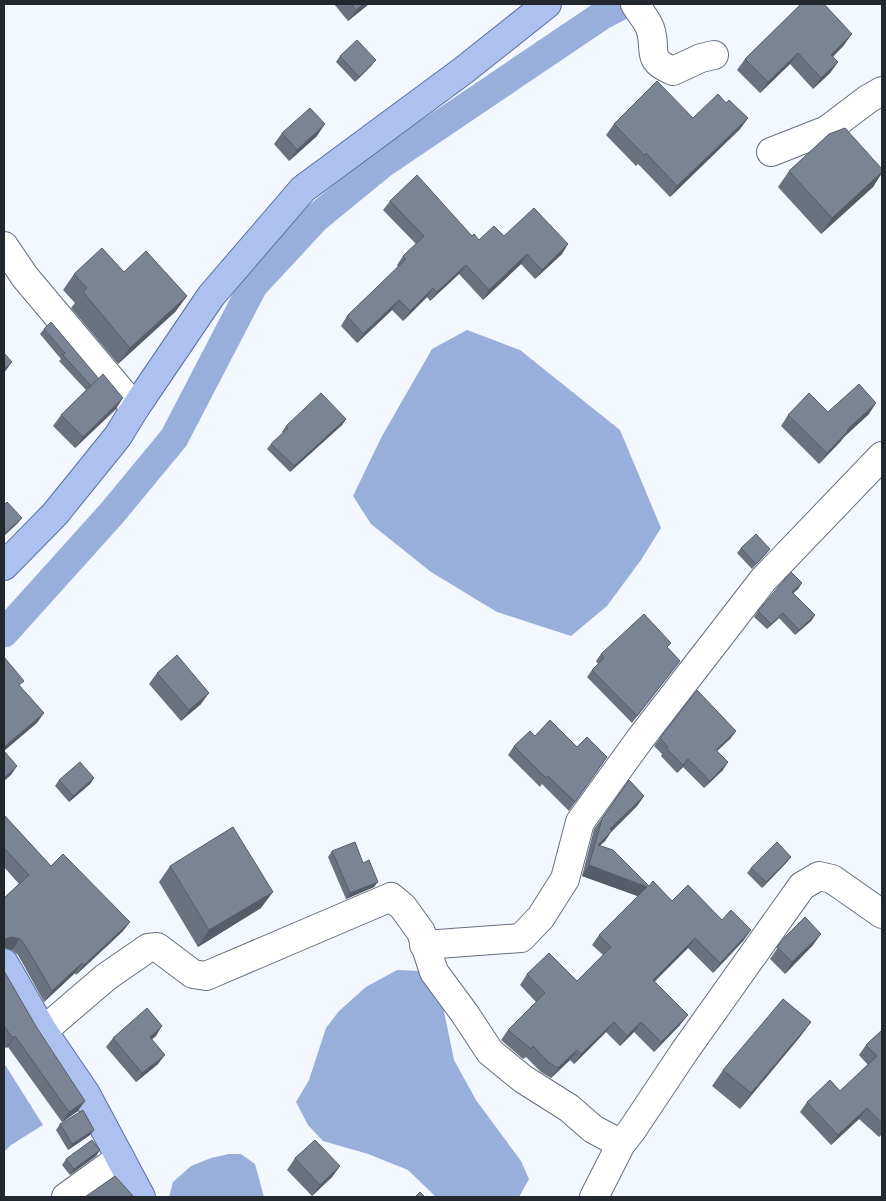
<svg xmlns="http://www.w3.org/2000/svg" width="886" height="1201" font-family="'Golos Text',sans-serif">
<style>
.water{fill:#99afdb}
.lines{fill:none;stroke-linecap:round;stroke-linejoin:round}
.canal{stroke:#99afdb;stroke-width:29}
.minor-casing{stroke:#676f80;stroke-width:30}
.major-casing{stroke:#5870a4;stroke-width:30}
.minor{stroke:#fff;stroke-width:28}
.major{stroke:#acc1ef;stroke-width:28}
.wall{fill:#6a7280}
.shaded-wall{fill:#565c68}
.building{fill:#7b8495;stroke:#565c68}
</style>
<rect width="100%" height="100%" fill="#f3f7ff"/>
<g class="water">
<path d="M467,330L520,350L620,430L661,528L641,560L607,606L571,636L497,612L431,572L371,524L353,496L382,436L432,349Z"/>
<path d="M397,970L422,971L439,987L454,1060L476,1100L521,1161L529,1179L519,1197H436L408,1170L368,1154L323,1141L308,1125L296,1102L309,1080L326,1028L339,1011L366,987Z"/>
<path d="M4,1063L43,1125L11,1145L4,1152Z"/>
<path d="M229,1154H241L255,1164L264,1197H169L173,1182L191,1166L211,1158Z"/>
</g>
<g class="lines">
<path class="canal" d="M4,633L112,513L174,438L253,286L316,218L382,164L601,16L624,4"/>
<defs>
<g id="minor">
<path d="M635,4C639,11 647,20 650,28C658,51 644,59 673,71L701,58L714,55"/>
<path d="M771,152L827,130L868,99L882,91"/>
<path d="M4,246L25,277L135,408"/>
<path d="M424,945L521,938L541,917L565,879L580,822L640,739L763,580L882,456"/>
<path d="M43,1031L106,977L148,948L157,947L193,974L206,976L391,897L403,907L421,932L434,972L465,1014L490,1052L523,1079L569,1108L593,1129L621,1144L632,1130L684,1052L802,886L819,876L832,879L882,914"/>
<path d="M66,1197L120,1158"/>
<path d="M594,1197L621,1144"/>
</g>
<g id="major">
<path d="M4,566L55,514L118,436L135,408L211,296L303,189L464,70L547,4"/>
<path d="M4,963L43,1031L86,1094L141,1197"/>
</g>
</defs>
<use href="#minor" class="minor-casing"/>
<use href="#major" class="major-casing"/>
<use href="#minor" class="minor"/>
<use href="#major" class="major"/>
</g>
<g class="wall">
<path d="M334,4H369L348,21Z"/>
<path d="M844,45L833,57L838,62L830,73L813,89L790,64L760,93L737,70L745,59Z"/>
<path d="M340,56L372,65L355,82L336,62Z"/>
<path d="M726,103L748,118L740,129L670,197L638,164L636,166L606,135L614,124L693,118Z"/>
<path d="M282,133L317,136L289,161L274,144Z"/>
<path d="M882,169V173L873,187L821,234L778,187L789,171Z"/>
<path d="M390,201L479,240L504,236L562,254L535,279L521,264L483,300L459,274L430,301L427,297L403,321L392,310L357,343L341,326L347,316L398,267L397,265L403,256L416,244L383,210Z"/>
<path d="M124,272L187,296L175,312L118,364L71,308L75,303L63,290L74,274Z"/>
<path d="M44,329L116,409L75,448L53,426L61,415L86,390L59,361L61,359L40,334Z"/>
<path d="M828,412L869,414L844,437L840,442L819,464L781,426L788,415Z"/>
<path d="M346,419L342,425L290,472L267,449L271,444L283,433L282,432L286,426Z"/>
<path d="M741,548L770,549L766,554L752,569L737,553Z"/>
<path d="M802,583L798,589L793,593L815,615L811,621L795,635L779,618L767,629L754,617L758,611Z"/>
<path d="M668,648L680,661L632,723L587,677L592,670L598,664L596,661L601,654Z"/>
<path d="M157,673L201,704L181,721L149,684Z"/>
<path d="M736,731L730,739L717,751L723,770L704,788L683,767L677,773L661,756L662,754L654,746L660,738Z"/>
<path d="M535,736L577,747L607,757L569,811L542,784L540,787L508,755L514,746Z"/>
<path d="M94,778L90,784L69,802L55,786L59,780Z"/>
<path d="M629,780L644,796L637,806L611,832L605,841L600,845L649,886L672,901L722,920L744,940L713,973L688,948L655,981L680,1025L654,1052L634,1032L620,1046L606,1032L574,1064L570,1060L551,1078L541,1072L526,1057L523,1059L501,1040L508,1030L536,1002L520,985L527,974L577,981L603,955L592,945L599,935L638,896L582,876L594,829Z"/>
<path d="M4,815L51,866L130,922L122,932L76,975L75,973L44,1002L18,955L12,950L4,948V898L19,884L4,867Z"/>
<path d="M332,851L363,863L374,887L346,899L328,857Z"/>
<path d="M791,857L787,862L762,888L747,873L751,868Z"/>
<path d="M170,866L261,908L198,947L159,882Z"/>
<path d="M785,937L813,945L785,974L770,959Z"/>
<path d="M4,971L78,1111L62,1122L8,1047L6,1048L4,1046Z"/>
<path d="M811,1022L799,1038L740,1109L712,1086L723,1070Z"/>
<path d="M882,1030V1134L879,1137L859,1119L831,1145L800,1112L807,1102L840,1091L868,1065L859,1055L866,1045Z"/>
<path d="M156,1036L152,1039L158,1064L136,1082L106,1047L113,1038Z"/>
<path d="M60,1124L90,1135L68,1150L56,1130Z"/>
<path d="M100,1150L96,1156L70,1175L62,1165L66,1159Z"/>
<path d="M295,1158L340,1166L332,1177L312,1196L287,1170Z"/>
</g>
<g class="shaded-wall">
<path d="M364,4H369L348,21L356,10Z"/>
<path d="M852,34L844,45L823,66L831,55Z"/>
<path d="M798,53L790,64L760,93L768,82Z"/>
<path d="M376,60L372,65L355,82L359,77Z"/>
<path d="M838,62L830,73L813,89L821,78Z"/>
<path d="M748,118L740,129L670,197L677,186Z"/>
<path d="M325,124L317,136L289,161L297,150Z"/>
<path d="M882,172L873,187L821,234L832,218Z"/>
<path d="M568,244L562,254L535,279L542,270Z"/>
<path d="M527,254L521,264L483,300L489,290Z"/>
<path d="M466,265L459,274L430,301L437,292Z"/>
<path d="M433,288L427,297L403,321L410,311Z"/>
<path d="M187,296L175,312L118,364L130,348Z"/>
<path d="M399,300L392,310L357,343L363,334Z"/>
<path d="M12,362L4,373V369Z"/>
<path d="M123,398L116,409L75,448L83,437Z"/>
<path d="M876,403L869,414L844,437L840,442L819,464L827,453L847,430Z"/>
<path d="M346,419L342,425L290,472L294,466Z"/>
<path d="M22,518L18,523L4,536V534Z"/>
<path d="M802,583L798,589L788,598L792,592Z"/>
<path d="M783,613L779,618L767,629L771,624Z"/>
<path d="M815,615L811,621L795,635L799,630Z"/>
<path d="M209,693L201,704L181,721L189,710Z"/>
<path d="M44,713L37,723L4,751V747Z"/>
<path d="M736,731L730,739L710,757L716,750Z"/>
<path d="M688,759L683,767L677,773L683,765Z"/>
<path d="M728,762L723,770L704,788L710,781Z"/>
<path d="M17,766L11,775L4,781V778Z"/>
<path d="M94,778L90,784L69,802L73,796Z"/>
<path d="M644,796L637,806L611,832L605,841L592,853L610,829Z"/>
<path d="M791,857L787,862L762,888L766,882Z"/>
<path d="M589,865L647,887L640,897L582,876Z"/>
<path d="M378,882L374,887L346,899L350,893Z"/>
<path d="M273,892L261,908L198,947L209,930Z"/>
<path d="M130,922L122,932L76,975L84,965Z"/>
<path d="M751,930L744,940L713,973L720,963Z"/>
<path d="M821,934L813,945L785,974L792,962Z"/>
<path d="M12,937L20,939L12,950L4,948V939Z"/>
<path d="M695,938L688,948L646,990L653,980Z"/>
<path d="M82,963L75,973L44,1002L52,991Z"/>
<path d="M688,1015L680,1025L654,1052L661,1042Z"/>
<path d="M614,1022L606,1032L574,1064L581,1054Z"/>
<path d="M641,1022L634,1032L620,1046L627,1036Z"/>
<path d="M811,1022L799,1038L740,1109L751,1093Z"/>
<path d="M162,1026L156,1036L144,1046L150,1037Z"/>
<path d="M15,1036L8,1047L6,1048L13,1038Z"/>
<path d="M577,1050L570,1060L551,1078L558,1068Z"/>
<path d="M165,1055L158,1064L136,1082L142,1073Z"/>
<path d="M85,1101L78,1111L62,1122L69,1112Z"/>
<path d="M867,1108L859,1119L831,1145L838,1135Z"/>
<path d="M94,1130L90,1135L68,1150L72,1144Z"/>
<path d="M100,1150L96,1156L70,1175L74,1169Z"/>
<path d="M340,1166L332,1177L312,1196L320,1185Z"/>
</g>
<g class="building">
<path d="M351,4H364L356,10Z"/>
<path d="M801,4H824L852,34L831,55L838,62L821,78L798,53L768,82L745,59Z"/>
<path d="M357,40L376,60L359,77L340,56Z"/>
<path d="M657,81L693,118L718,94L726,103L729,100L748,118L677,186L646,153L644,155L614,124Z"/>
<path d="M310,108L325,124L297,150L282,133Z"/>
<path d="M845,128L882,169V172L832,218L789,171L829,134Z"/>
<path d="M417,175L472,236L474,234L479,240L494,226L504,236L534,208L568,244L542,270L527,254L489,290L466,265L437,292L433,288L410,311L399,300L363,334L347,316L406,259L403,256L424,236L390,201Z"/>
<path d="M102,248L124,272L146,251L187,296L130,348L83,292L87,288L74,274Z"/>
<path d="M51,322L99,379L91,386L63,355L65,353L44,329Z"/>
<path d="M4,353L12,362L4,369Z"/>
<path d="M103,374L123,398L83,437L61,415Z"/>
<path d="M859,384L876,403L847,430L848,431L827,453L788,415L809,393L828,412Z"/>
<path d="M321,393L346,419L294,466L271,444L288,428L286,426Z"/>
<path d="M7,502L22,518L4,534V505Z"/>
<path d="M756,534L770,549L756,564L741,548Z"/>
<path d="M791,572L802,583L792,592L815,615L799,630L783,613L771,624L758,611Z"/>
<path d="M644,614L671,643L667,647L680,661L637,716L592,670L604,658L601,654Z"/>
<path d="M177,655L209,693L189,710L157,673Z"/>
<path d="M4,657L24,681L19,685L44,713L4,747Z"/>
<path d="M697,690L736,731L716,750L728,762L710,781L688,759L683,765L666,748L668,747L660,738Z"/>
<path d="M550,720L577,747L587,737L607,757L575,802L548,776L546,778L514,746L530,731L535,736Z"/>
<path d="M4,751L17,766L4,778Z"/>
<path d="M80,762L94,778L73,796L59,780Z"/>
<path d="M629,780L644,796L610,829L612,831L598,845L613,850L649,886L653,881L672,901L688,885L722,920L731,910L751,930L720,963L695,938L653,980L688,1015L661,1042L641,1022L627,1036L614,1022L581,1054L577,1050L558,1068L548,1062L533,1046L531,1049L508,1030L545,993L527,974L549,953L577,981L611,947L599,935L647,887L589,865L602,819Z"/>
<path d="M4,815L51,866L63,854L130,922L84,965L82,963L52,991L25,945L20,939L12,937L4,939V919L5,917L4,916V898L29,875L4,848Z"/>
<path d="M233,827L273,892L209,930L170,866Z"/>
<path d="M355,842L363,863L369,860L378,882L350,893L332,851Z"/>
<path d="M777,842L791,857L766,882L751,868Z"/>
<path d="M805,917L821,934L792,962L777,947L785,937Z"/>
<path d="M4,971L37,1028L85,1101L69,1112L15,1036L13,1038L4,1026Z"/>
<path d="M783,999L811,1022L751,1093L723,1070Z"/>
<path d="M147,1008L162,1026L150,1037L165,1055L142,1073L113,1038Z"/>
<path d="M882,1030V1123L867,1108L838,1135L807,1102L830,1080L840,1091L877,1056L866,1045Z"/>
<path d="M83,1110L94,1130L72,1144L60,1124Z"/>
<path d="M92,1140L100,1150L74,1169L66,1159Z"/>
<path d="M315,1140L340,1166L320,1185L295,1158Z"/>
<path d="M115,1176L134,1197H85Z"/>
<path d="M420,1192L425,1197H415Z"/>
</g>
<rect width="886" height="1201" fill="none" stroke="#23272e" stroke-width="10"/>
</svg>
